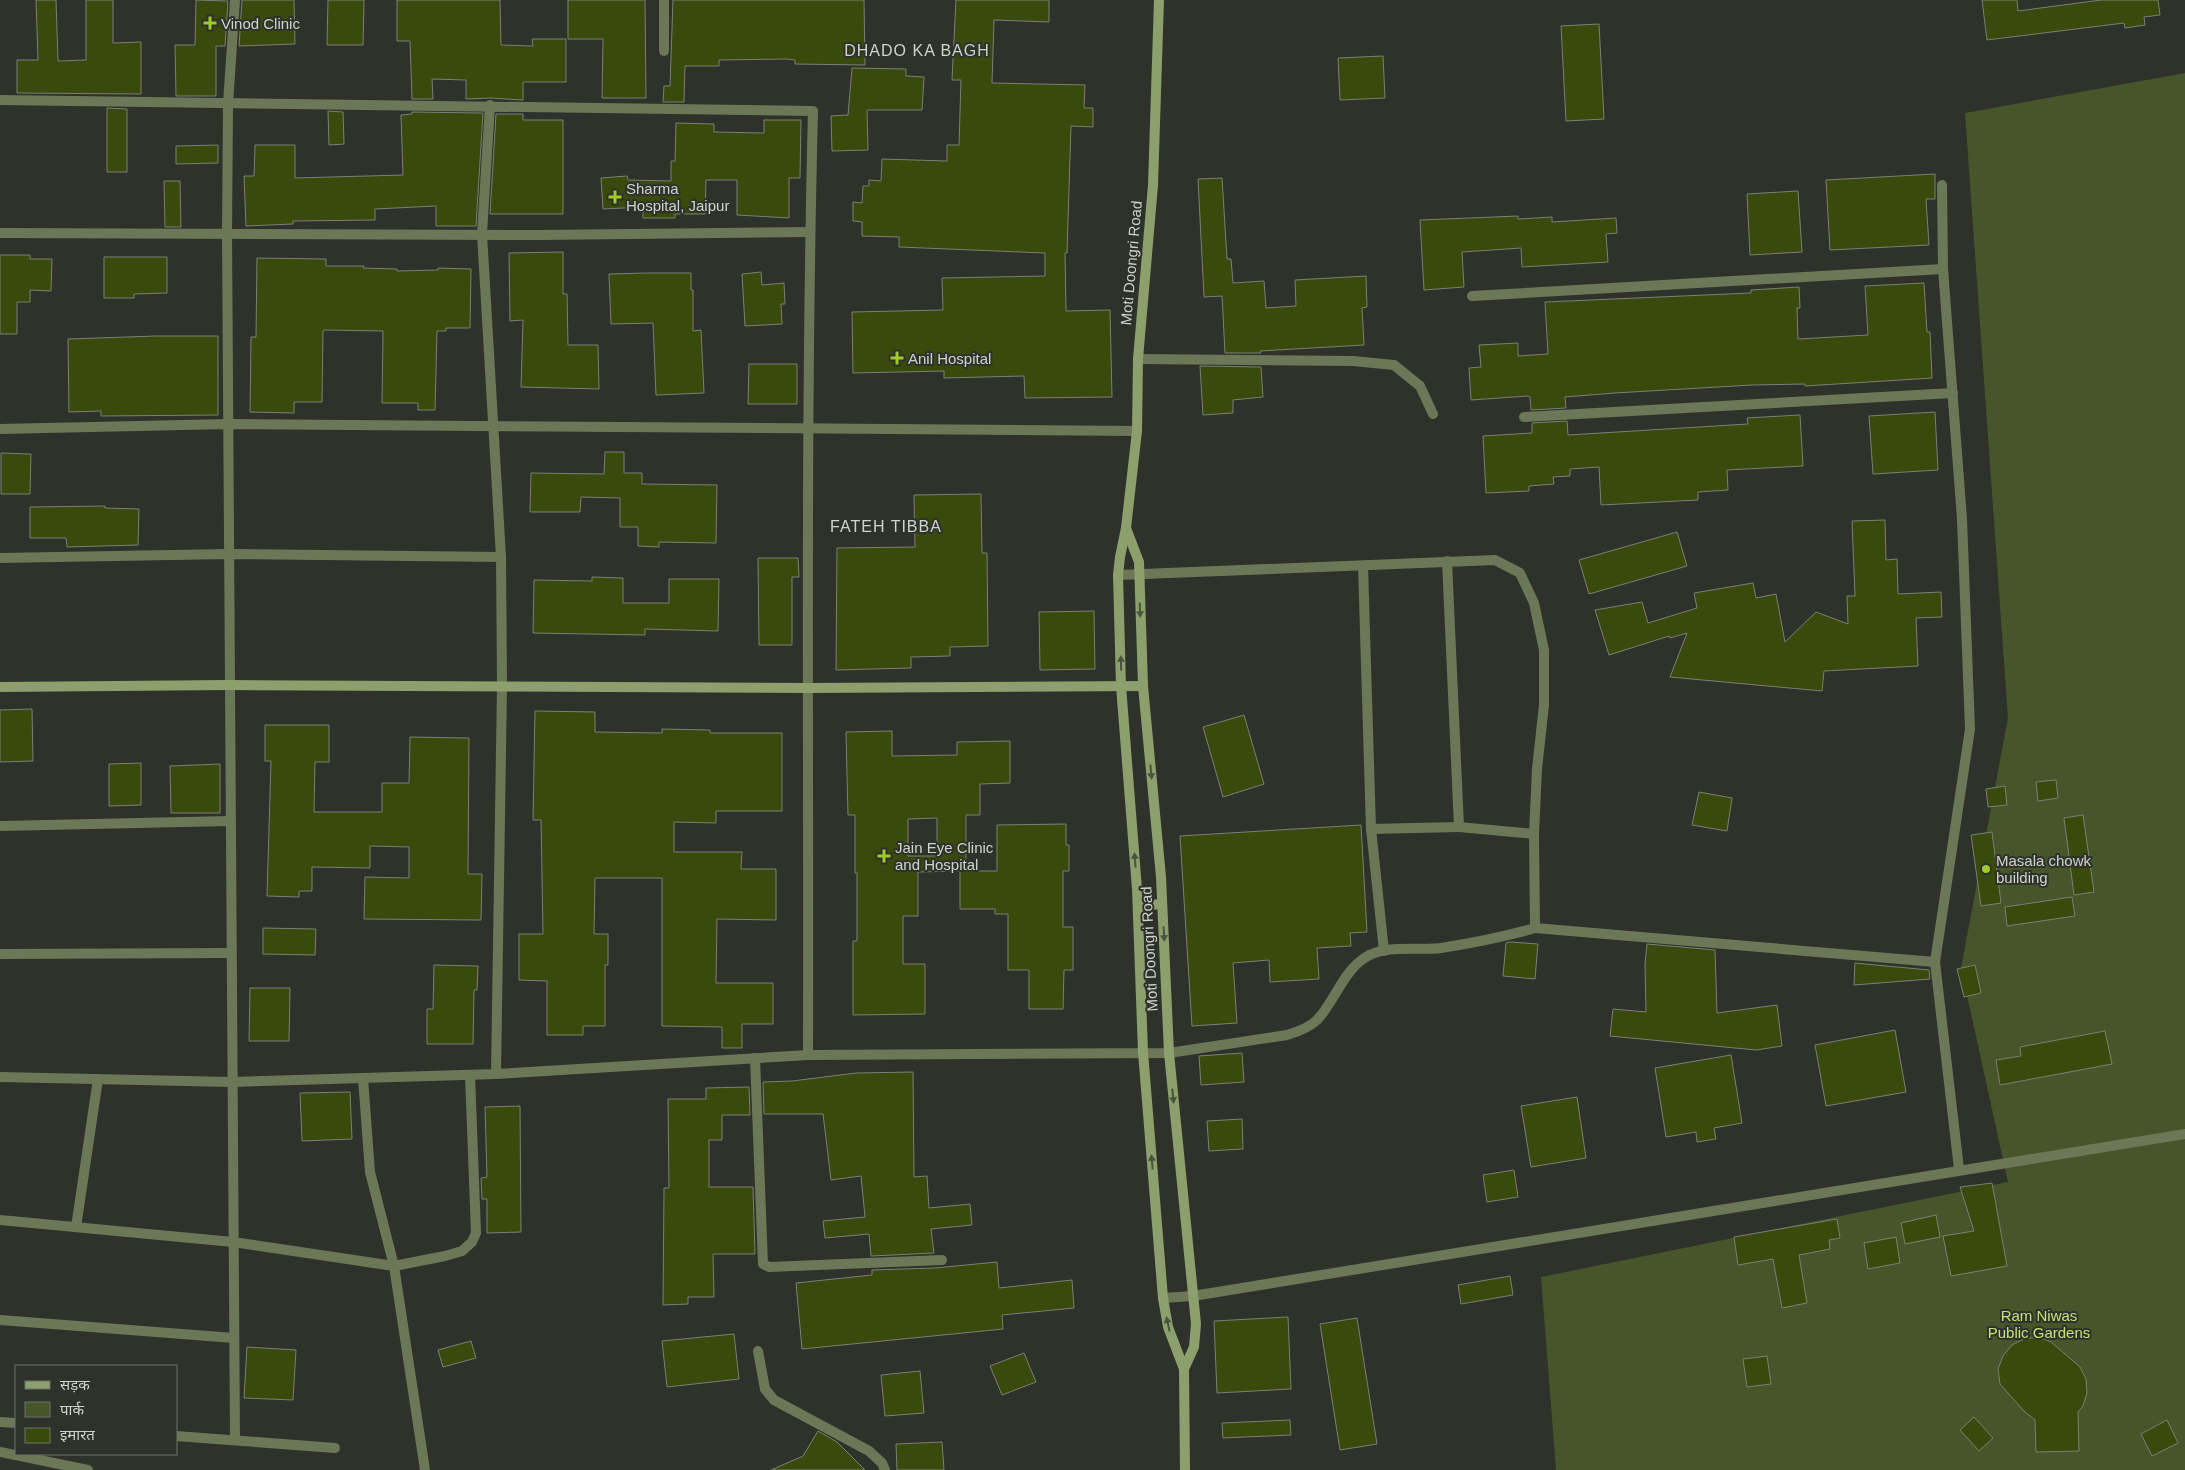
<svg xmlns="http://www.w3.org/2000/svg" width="2185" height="1470" font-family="Helvetica,'Noto Sans Devanagari',sans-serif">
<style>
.green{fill:#47552a}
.building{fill:#394a0c;stroke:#7c7f76;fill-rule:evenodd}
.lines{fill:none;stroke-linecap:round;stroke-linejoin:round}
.street{stroke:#6c7758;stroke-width:10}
.secondary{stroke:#8d9f6c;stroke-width:10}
.oneway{fill:#4b533e}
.poi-dot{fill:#a0c92c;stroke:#2f322a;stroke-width:2}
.labels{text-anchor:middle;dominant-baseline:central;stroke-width:4;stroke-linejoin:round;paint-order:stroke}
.poi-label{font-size:15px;fill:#d0d2cd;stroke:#2f322a;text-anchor:start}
.street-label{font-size:15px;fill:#d0d2cd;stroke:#2f322a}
.park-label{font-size:15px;fill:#c1e379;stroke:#2f322a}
.neighbourhood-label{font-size:16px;letter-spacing:1px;fill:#d0d2cd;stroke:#2f322a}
</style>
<rect width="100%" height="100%" fill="#2f322a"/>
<path class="green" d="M2185,73V1470H1556L1541,1277L2008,1182L1961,968L2008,718L1965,113Z"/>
<g class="building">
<path d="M36,0H56L58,61L86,60V0H113V43L141,42V94L17,93V60H38Z"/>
<path d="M196,0L228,1L225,46H216V96H176L175,45H195Z"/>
<path d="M242,0H294L295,44L239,46Z"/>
<path d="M328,0H364L363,45H327Z"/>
<path d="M397,0H500L501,45L533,46L532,39H566V82H523V100L490,98L466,99V80L432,79L433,99H412L410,41H397Z"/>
<path d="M568,0H645L646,98H602L603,39H568Z"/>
<path d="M673,0H864L865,65L795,64V60L787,59L719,60V66H685L684,102H663L664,86H670Z"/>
<path d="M956,0H1049V22L994,20L992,83L1085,85L1084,108H1093V127L1071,126L1067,253H1065L1066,311L1110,310L1112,397L1025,398L1024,376L944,378V371L853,373L852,312L943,310L942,278L1045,276V253L899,247V237L862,236V222L853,221V202L862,203L863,186H869V180L881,181L882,159L947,161V145H959L961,80H952Z"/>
<path d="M1982,0H2017L2018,11L2101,0H2158L2160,15L2144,17L2145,25L2125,28L2124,23L1987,40Z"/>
<path d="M1599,24L1604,119L1566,121L1561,26Z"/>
<path d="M1383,56L1385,98L1340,100L1338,58Z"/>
<path d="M852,68L906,69V76L924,77L922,110H867L868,150L832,151L831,116L848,115Z"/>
<path d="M107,108L127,109V172H107Z"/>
<path d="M328,111L343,112L344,144L329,145Z"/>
<path d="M412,112L483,113L476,226H436V206L375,209V220L293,221V224L246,226L244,176H254L255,145H295V178L403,175L401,115L412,114Z"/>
<path d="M496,114H523V120H563V214H490Z"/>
<path d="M764,120H801L800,178H789V218L737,215V180H706L705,214H675V218H643V207L603,209L601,178L627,176L628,180L671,181V161H675L676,123L714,124V132L764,133Z"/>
<path d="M218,145V163L176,164V146Z"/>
<path d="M1935,174V199H1926L1929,245L1830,250L1826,180Z"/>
<path d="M1222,178L1227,259H1231L1233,283L1264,281L1266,308L1296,306L1295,280L1366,276L1367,307L1362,308L1364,345L1260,351L1261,353H1225L1222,296L1204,297L1198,179Z"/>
<path d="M164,181H180L181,227H165Z"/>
<path d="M1798,191L1802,252L1750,255L1747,194Z"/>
<path d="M1518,216V219L1552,217V222L1616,218L1617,233L1606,234L1608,262L1522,267L1521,248L1462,252L1464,287L1424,290L1420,220Z"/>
<path d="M563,252V294H567L568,345H598L599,389L521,387L523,320L510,321L509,253Z"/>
<path d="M0,255H30V259H52L51,291L30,290V302H17V334H0Z"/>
<path d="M104,257H167V293L134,294V298H104Z"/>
<path d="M257,258L326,259V266H364L363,268L397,269V271L438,270V268L471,269L470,328H446V331H437L435,410H418V403H382L383,331L325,330L323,331L322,402H294V413L250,412L251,337H256Z"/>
<path d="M761,272L762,285L784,283L785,304H781L782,324L745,326L742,274Z"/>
<path d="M646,273H691V290H693V331L701,330L704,393L656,395L653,323L611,324L609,274Z"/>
<path d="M1924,283L1927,332H1930L1932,378L1805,386V384L1752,385L1615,393L1565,397L1566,408L1531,410L1530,397L1528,396L1471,400L1469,368L1481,367L1479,345L1518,343V356L1548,354L1545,302L1751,293V290L1799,287L1800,308H1797L1798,339L1868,335L1865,286Z"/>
<path d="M156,336H218V415L101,416V411L69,412L68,339Z"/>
<path d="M749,364H797V404H748Z"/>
<path d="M1200,366L1261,367L1263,397L1233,400V413L1203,415Z"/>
<path d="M1935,412L1938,470L1873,474L1869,416Z"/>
<path d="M1800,415L1803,466L1727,470L1728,490L1698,492V500L1601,505L1599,467L1570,469V476L1553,477L1554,484L1529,486V491L1486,493L1483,436L1532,433V423L1567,421L1568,435L1748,424L1747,418Z"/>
<path d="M605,452H624V473H642V484L717,485L716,543L659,542V547L638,546V527H620V498L581,497L580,512H530L531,473L604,474Z"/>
<path d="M1,453L31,454L30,494H1Z"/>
<path d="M981,494L982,553H987L988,646L950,647V656L911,657V668L836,670L837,548L915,547L914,495Z"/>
<path d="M105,506V508L139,509L138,545L67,547L66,538H30V507Z"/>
<path d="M1885,520L1886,560L1897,559L1898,594L1941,592L1942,617L1916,618L1918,666L1824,671L1822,691L1670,677L1687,633L1670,638L1669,636L1609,655L1595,610L1642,602L1648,623L1697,608L1694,593L1753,583L1756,598L1776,594L1785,642L1816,612L1848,624L1847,596H1855L1852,521Z"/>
<path d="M1677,532L1687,566L1589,594L1579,560Z"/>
<path d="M758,558H798L799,577H792V645H759Z"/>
<path d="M592,577L623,578V603H669V579H719L718,631L645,629V635L533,633L534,580L592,581Z"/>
<path d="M1094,611L1095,669L1040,670L1039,612Z"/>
<path d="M32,709L33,761L0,762V710Z"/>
<path d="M535,711L595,712V732L662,733V729L710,730V733H782V811H716V823L674,822V852H742L741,869H776V920L717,919L716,983H773V1024H742V1048H722V1027L662,1026V878H595L594,934H608V965H605V1026H583V1035H547V981L519,980V934H543L541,820H533Z"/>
<path d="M1244,715L1264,784L1223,797L1203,727Z"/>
<path d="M265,725H329V762H315L314,812H382V783H409L410,737L469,738L468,874H482L481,920L364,919L365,877L409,878V847L370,846V868L312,867V891H299V897L267,896L271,761H265Z"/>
<path d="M892,731V756L957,755V742L1010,741V783L980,784V815H966V871H997V825L1066,824V845H1069V871H1063V927H1073V970H1064L1063,1009H1029V970H1008V914H995V909H960V871L918,872V916H903V964H925V1014L853,1015V941H857V873H855V815H848L846,732ZM937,818V856H908V819Z"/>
<path d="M141,763V805L109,806V764Z"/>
<path d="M220,764V813H171L170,766Z"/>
<path d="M2056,780L2058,798L2038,801L2036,782Z"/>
<path d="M2005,786L2007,805L1988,807L1986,789Z"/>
<path d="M1699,792L1732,798L1727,831L1692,825Z"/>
<path d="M2083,815L2094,892L2074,895L2064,818Z"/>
<path d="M1361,825L1367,932L1350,933L1351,946L1317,948L1319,979L1270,982L1269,960L1233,963L1237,1023L1192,1026L1180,836Z"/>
<path d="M1992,832L2001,903L1981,906L1971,835Z"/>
<path d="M2072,897L2075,916L2007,926L2005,907Z"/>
<path d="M263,928L316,929L315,955L263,954Z"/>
<path d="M1510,942L1538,944L1535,979L1503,976L1506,943Z"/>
<path d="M1647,944L1715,950L1717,1013L1777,1005L1782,1046L1756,1050L1610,1036L1613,1009L1646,1012L1645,964Z"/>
<path d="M1855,963L1929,970L1930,979L1854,985Z"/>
<path d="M434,965L478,966L477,990H474L473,1044H427V1009H433Z"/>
<path d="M1975,965L1981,993L1964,997L1957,969Z"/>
<path d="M250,988H290L289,1041H249Z"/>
<path d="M1895,1030L1906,1092L1826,1106L1815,1045Z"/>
<path d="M2105,1031L2112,1064L2000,1085L1996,1060L2021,1056L2020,1047Z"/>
<path d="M1242,1053L1244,1082L1201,1085L1199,1056Z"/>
<path d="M1731,1055L1742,1123L1714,1128L1716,1139L1697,1142L1696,1132L1666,1137L1655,1068Z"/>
<path d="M913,1072L914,1177L927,1176L929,1208L970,1204L972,1225L931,1229L934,1253L871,1256L869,1234L825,1238L823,1221L865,1217L861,1176L831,1180L823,1114H764L763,1082L792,1081L856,1073Z"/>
<path d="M749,1087L750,1115H722V1140H709V1187H753L755,1254H713L714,1297H688V1304L663,1305L664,1188H669L668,1099H706V1088Z"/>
<path d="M350,1092L352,1139L302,1141L300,1093Z"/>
<path d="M1577,1097L1586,1158L1531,1167L1521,1106Z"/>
<path d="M520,1106L521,1232L487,1233V1199H482L481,1178L487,1177L485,1107Z"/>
<path d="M1242,1119L1243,1149L1209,1151L1207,1121Z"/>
<path d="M1514,1170L1518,1197L1487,1202L1483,1175Z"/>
<path d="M1992,1183L2007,1266L1951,1276L1943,1236L1974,1231L1960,1187Z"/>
<path d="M1936,1215L1940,1237L1905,1244L1901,1223Z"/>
<path d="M1837,1219L1840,1238L1829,1240L1830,1249L1799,1255L1807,1303L1782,1308L1773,1259L1738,1265L1734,1237Z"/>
<path d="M1896,1237L1900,1263L1868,1269L1864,1243Z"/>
<path d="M997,1262L999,1288L1072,1280L1074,1308L1002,1315L1003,1329L802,1349L796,1283L872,1275V1270L935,1268Z"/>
<path d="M1510,1276L1513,1295L1461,1304L1458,1285Z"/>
<path d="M1288,1317L1291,1389L1217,1393L1214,1321Z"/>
<path d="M1357,1318L1377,1444L1340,1450L1320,1324Z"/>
<path d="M734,1334L739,1379L667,1387L662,1341Z"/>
<path d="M2038,1337L2051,1342L2080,1367L2086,1379L2087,1393L2083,1406L2078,1412L2079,1451L2036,1452L2035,1420L2024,1411L2000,1384L1998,1369L2003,1356L2012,1345L2024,1339Z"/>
<path d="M471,1341L476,1358L443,1367L438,1350Z"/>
<path d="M247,1347L296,1350L293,1400L244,1398Z"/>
<path d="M1024,1353L1036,1382L1002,1395L990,1366Z"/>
<path d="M1767,1356L1771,1384L1747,1387L1743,1359Z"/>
<path d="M920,1371L924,1413L885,1416L881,1375Z"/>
<path d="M1974,1417L1993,1438L1979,1451L1960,1430Z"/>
<path d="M1290,1420L1291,1435L1223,1438L1222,1423Z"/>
<path d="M2167,1420L2178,1443L2152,1456L2141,1434Z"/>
<path d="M818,1431L837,1442L865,1470H771L803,1456Z"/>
<path d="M942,1442L944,1470H897L896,1444Z"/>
</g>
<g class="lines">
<g class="street">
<path d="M664,0V51"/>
<path d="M0,100L813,111C805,426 809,740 808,1055"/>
<path d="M490,105L482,234L501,557L502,686L496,1074"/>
<path d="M1942,185L1943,269L1962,519L1970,729L1935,962L1959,1169"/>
<path d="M0,233L540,235L810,232"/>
<path d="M1472,296L1943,269"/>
<path d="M1138,359L1353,361L1394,365L1420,386L1433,414"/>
<path d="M1524,417L1953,393"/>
<path d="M0,429L229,424L1137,431"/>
<path d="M0,558L229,554L501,557"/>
<path d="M1363,566L1371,829L1459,827L1447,561"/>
<path d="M1118,575L1495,560L1520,573L1534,603L1544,650V705L1537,769L1534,834"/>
<path d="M0,826L230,821"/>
<path d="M1459,827L1534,834L1535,928L1935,962"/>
<path d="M1371,829L1384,951"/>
<path d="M0,954L231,953"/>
<path d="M755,1058L763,1264L769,1267L942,1260"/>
<path d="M0,1077L232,1082L496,1074L808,1055L1169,1053L1287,1035C1297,1032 1309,1028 1317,1020C1335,1001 1343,971 1366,957C1387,944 1418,951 1441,948C1473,943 1504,937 1535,928"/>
<path d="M363,1078L370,1172L394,1266L425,1470"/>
<path d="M0,1220L233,1242L394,1266L445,1256L462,1251L472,1242L476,1233L470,1075"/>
<path d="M76,1227L98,1079"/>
<path d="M1163,1298L1193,1296L2185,1134"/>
<path d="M0,1320L234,1338"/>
<path d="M758,1351L765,1389L774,1400L869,1451L882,1463L885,1470"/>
<path d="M0,1422L16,1423"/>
<path d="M176,1436L335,1448"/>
<path d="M235,1440L227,233L228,104L235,0"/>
<path d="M0,1452L88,1470"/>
</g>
<g class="secondary">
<path d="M1159,0L1153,185L1138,359L1137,431L1126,528L1120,557L1118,575L1121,686L1137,889L1143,1052L1163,1298L1168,1327L1184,1369"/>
<path d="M1126,528L1139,562L1143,686L1161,877L1169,1053L1196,1324L1194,1347L1184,1369L1185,1470"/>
<path d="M0,687L229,685L809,688L1143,686"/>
<path d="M1138,906L1162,904"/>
</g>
</g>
<defs><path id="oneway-solid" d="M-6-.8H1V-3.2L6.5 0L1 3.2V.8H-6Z" transform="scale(1.25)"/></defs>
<g class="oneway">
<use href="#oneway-solid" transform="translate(1140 610) rotate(88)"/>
<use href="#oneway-solid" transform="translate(1121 663) rotate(-91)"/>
<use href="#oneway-solid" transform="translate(1151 772) rotate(85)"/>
<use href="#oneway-solid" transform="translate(1135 860) rotate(-94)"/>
<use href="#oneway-solid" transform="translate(1164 934) rotate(87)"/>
<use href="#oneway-solid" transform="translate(1173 1096) rotate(84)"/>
<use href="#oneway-solid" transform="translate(1152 1162) rotate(-95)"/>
<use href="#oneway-solid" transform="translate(1168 1324) rotate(-102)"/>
</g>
<g class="poi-dot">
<path d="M207.5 15.5h5v5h5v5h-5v5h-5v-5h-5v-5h5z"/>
<path d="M612.5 189.5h5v5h5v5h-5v5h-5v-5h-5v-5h5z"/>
<path d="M894.5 350.5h5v5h5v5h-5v5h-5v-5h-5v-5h5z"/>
<path d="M881.5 848.5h5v5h5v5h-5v5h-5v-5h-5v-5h5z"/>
<circle cx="1986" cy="869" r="5"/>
</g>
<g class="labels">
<g class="poi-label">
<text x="221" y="23">Vinod Clinic</text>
<text x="626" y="188">Sharma<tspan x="626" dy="17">Hospital, Jaipur</tspan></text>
<text x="908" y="358">Anil Hospital</text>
<text x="895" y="847">Jain Eye Clinic<tspan x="895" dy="17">and Hospital</tspan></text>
<text x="1996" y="860">Masala chowk<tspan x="1996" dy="17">building</tspan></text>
</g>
<g class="street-label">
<text transform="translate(1131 263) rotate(-85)">Moti Doongri Road</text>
<text transform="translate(1149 949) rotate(-93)">Moti Doongri Road</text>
</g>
<g class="park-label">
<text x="2039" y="1315">Ram Niwas<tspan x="2039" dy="17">Public Gardens</tspan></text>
</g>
<g class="neighbourhood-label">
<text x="917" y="50">DHADO KA BAGH</text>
<text x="886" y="526">FATEH TIBBA</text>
</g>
</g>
<rect x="15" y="1365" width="162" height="90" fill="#2f322a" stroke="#6f726b"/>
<rect x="25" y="1381" width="25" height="8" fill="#8d9f6c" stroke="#6f726b"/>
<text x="60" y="1390" font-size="15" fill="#d0d2cd">सड़क</text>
<rect x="25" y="1402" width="25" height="15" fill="#47552a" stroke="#6f726b"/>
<text x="60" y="1415" font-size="15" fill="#d0d2cd">पार्क</text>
<rect x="25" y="1428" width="25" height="15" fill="#394a0c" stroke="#6f726b"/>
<text x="60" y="1440" font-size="15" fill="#d0d2cd">इमारत</text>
</svg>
